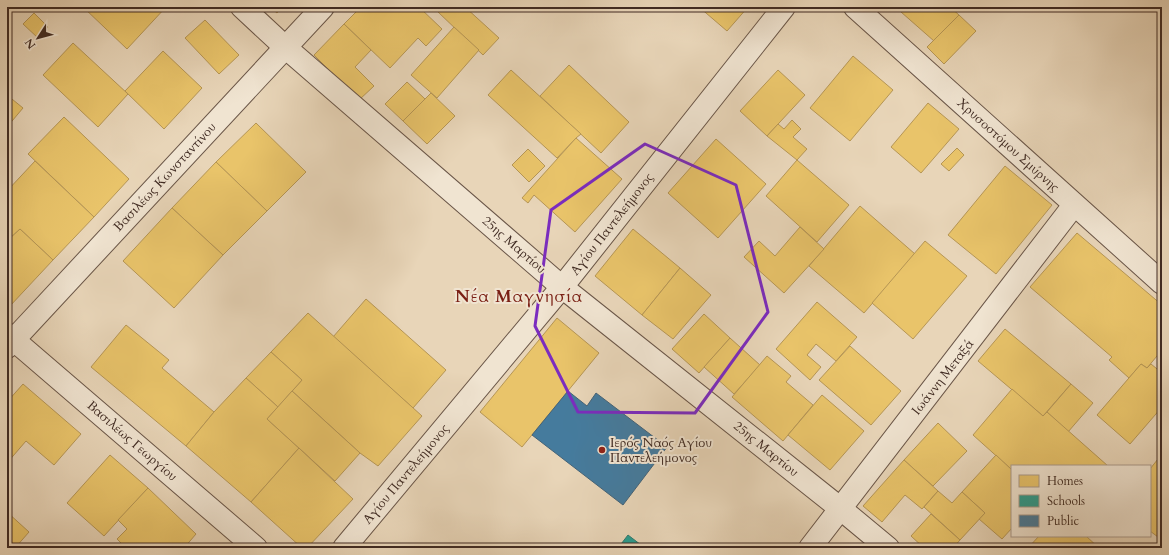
<svg xmlns="http://www.w3.org/2000/svg" width="1169" height="555" font-family="Cardo,serif">
<style>
.homes{fill:#e9c46a;stroke:#b69655}
.schools{fill:#2a9d8f;stroke:#317b6f}
.public{fill:#457b9d;stroke:#446378}
.lines{fill:none;stroke-linecap:round;stroke-linejoin:round}
.minor-casing{stroke:#6a5648;stroke-width:24}
.minor{stroke:#f0e4d1;stroke-width:22}
.marked{fill:none;stroke:#7b2cbf;stroke-width:3;stroke-linejoin:round}
.poi-dot{fill:#8f2418;stroke:#f0e4d1;stroke-width:1.5}
.labels{text-anchor:middle;dominant-baseline:central;stroke-width:4;stroke-linejoin:round;paint-order:stroke}
.street-label{font-size:13px;fill:#402b23;stroke:#f0e4d1}
.poi-label{font-size:13px;fill:#402b23;stroke:#f0e4d1;text-anchor:start}
.district-label{font-size:17px;font-weight:bold;letter-spacing:1px;fill:#7a1f14;stroke:#f0e4d1}
</style>
<rect width="100%" height="100%" fill="#e8d5b8"/>
<filter id="stains"><feTurbulence type="fractalNoise" baseFrequency=".005" numOctaves="4"/><feColorMatrix values="0 0 0 0 .2 0 0 0 0 .09 0 0 0 0 .02 0 0 0 .5 -.17"/></filter>
<radialGradient id="worn" r=".72"><stop offset=".6" stop-color="#630" stop-opacity="0"/><stop offset="1" stop-color="#630" stop-opacity=".3"/></radialGradient>
<g class="homes">
<path d="M83,7H166L127,49Z"/>
<path d="M270,7H282L277,13Z"/>
<path d="M351,7H419L442,29L426,46L418,38L390,68L344,24L356,12Z"/>
<path d="M440,7H465L499,38L483,55L437,11Z"/>
<path d="M699,7H748L727,31Z"/>
<path d="M904,7H950L959,15L934,41L901,12Z"/>
<path d="M34,13L48,27L38,38L23,24Z"/>
<path d="M959,15L976,31L944,64L927,47Z"/>
<path d="M205,20L239,55L219,74L185,38Z"/>
<path d="M344,24L371,50L355,67L374,86L359,100L314,55Z"/>
<path d="M454,27L479,50L437,98L411,75Z"/>
<path d="M73,43L128,94L98,127L43,75Z"/>
<path d="M163,51L202,88L164,129L125,91Z"/>
<path d="M853,56L893,90L850,141L810,108Z"/>
<path d="M569,65L629,122L601,153L540,96Z"/>
<path d="M511,70L581,134L576,138L557,158L488,95Z"/>
<path d="M778,70L805,95L767,136L740,111Z"/>
<path d="M407,82L425,99L403,121L385,104Z"/>
<path d="M431,93L455,116L427,144L403,121Z"/>
<path d="M7,95L23,108L7,127Z"/>
<path d="M928,103L959,129L921,173L891,147Z"/>
<path d="M64,117L129,179L94,217L28,154Z"/>
<path d="M792,120L801,129L793,137L807,149L797,160L767,136L778,124L784,129Z"/>
<path d="M256,123L306,172L267,211L216,162Z"/>
<path d="M576,138L622,179L575,232L534,195L528,203L522,198Z"/>
<path d="M716,139L766,184L718,238L668,193Z"/>
<path d="M957,148L964,155L949,171L941,164Z"/>
<path d="M528,149L545,166L529,182L512,165Z"/>
<path d="M797,160L849,205L817,242L766,196Z"/>
<path d="M35,161L94,217L53,260L20,229L7,241V223L10,220L7,217V191Z"/>
<path d="M216,162L267,211L223,255L172,208Z"/>
<path d="M1005,166L1052,205L996,274L948,235Z"/>
<path d="M860,206L915,254L864,313L809,266Z"/>
<path d="M172,208L223,255L174,308L123,261Z"/>
<path d="M800,227L824,249L784,293L744,257L759,241L775,256Z"/>
<path d="M20,229L53,260L10,306L7,303V241Z"/>
<path d="M633,229L680,268L642,315L595,276Z"/>
<path d="M1077,233L1162,305V350L1147,368L1141,364L1129,378L1109,360L1112,357L1030,287Z"/>
<path d="M925,241L967,276L913,339L872,303Z"/>
<path d="M680,268L711,295L673,339L642,315Z"/>
<path d="M366,299L446,370L413,408L333,337Z"/>
<path d="M817,302L857,337L836,361L816,344L807,355L821,367L810,380L776,349Z"/>
<path d="M308,313L422,416L378,466L360,453L292,391L302,380L271,352Z"/>
<path d="M704,314L730,338L699,373L672,349Z"/>
<path d="M557,318L599,353L522,447L480,412Z"/>
<path d="M126,325L169,360L162,368L214,412L186,446L91,367Z"/>
<path d="M1005,329L1071,384L1043,416L978,361Z"/>
<path d="M730,338L760,365L734,394L704,367Z"/>
<path d="M850,346L901,391L871,425L819,380Z"/>
<path d="M271,352L302,380L278,407L246,378Z"/>
<path d="M767,356L791,376L786,382L813,405L783,441L732,397Z"/>
<path d="M1141,364L1147,368L1151,364L1162,373V407L1130,444L1097,415Z"/>
<path d="M246,378L278,407L267,419L299,448L251,502L186,446L214,412Z"/>
<path d="M23,384L81,434L54,465L26,441L7,463V402Z"/>
<path d="M1071,384L1093,403L1068,432L1047,412Z"/>
<path d="M1012,389L1043,416L1047,412L1108,466H1012V470L973,435Z"/>
<path d="M292,391L360,453L335,481L267,419Z"/>
<path d="M822,395L864,431L830,470L788,435Z"/>
<path d="M938,423L967,451L933,486L904,460Z"/>
<path d="M299,448L353,499L307,548H302L251,502Z"/>
<path d="M1162,454V540L1150,531V469Z"/>
<path d="M110,455L148,488L104,536L67,503Z"/>
<path d="M996,455L1012,470V528L1002,539L979,519L985,513L962,492Z"/>
<path d="M904,460L938,491L922,509L905,495L882,522L863,506Z"/>
<path d="M148,488L196,534L184,548H126L117,539L127,529L118,520Z"/>
<path d="M938,491L952,503L962,492L985,513L960,540L924,507Z"/>
<path d="M7,512L29,532L15,548H7Z"/>
<path d="M931,514L960,540L953,548H924L911,536Z"/>
<path d="M1039,536H1086L1099,548H1028Z"/>
</g>
<path class="schools" d="M628,535L645,548H618Z"/>
<path class="public" d="M568,391L587,406L596,393L667,447L623,505L532,435Z"/>
<g class="lines">
<defs>
<g id="minor">
<path d="M242,7L285,47L562,287L841,509L888,548"/>
<path d="M855,7L1162,283"/>
<path d="M7,334L256,548"/>
<path d="M7,347L323,7"/>
<path d="M344,548L562,287L784,7"/>
<path d="M810,548L1074,205"/>
</g>
</defs>
<use href="#minor" class="minor-casing"/>
<use href="#minor" class="minor"/>
</g>
<path class="marked" d="M645,144L736,185L768,312L695,413L578,412L535,326L551,210Z"/>
<circle class="poi-dot" cx="602" cy="450" r="4"/>
<g class="labels">
<g class="street-label">
<text transform="translate(1008 145) rotate(42)">Χρυσοστόμου Σμύρνης</text>
<text transform="translate(165 177) rotate(-47)">Βασιλέως Κωνσταντίνου</text>
<text transform="translate(612 224) rotate(-52)">Αγίου Παντελεήμονος</text>
<text transform="translate(514 245) rotate(41)">25ης Μαρτίου</text>
<text transform="translate(943 377) rotate(-52)">Ιωάννη Μεταξά</text>
<text transform="translate(132 441) rotate(41)">Βασιλέως Γεωργίου</text>
<text transform="translate(766 449) rotate(39)">25ης Μαρτίου</text>
<text transform="translate(406 474) rotate(-50)">Αγίου Παντελεήμονος</text>
</g>
<g class="poi-label">
<text x="610" y="443">Ιερός Ναός Αγίου<tspan x="610" dy="15">Παντελεήμονος</tspan></text>
</g>
<g class="district-label">
<text x="519" y="296">Νέα Μαγνησία</text>
</g>
</g>
<rect width="1169" height="555" fill="none" stroke="#e8d5b8" stroke-width="24"/>
<rect x="8" y="8" width="1153" height="539" fill="none" stroke="#402b23" stroke-width="2"/>
<rect x="12" y="12" width="1145" height="531" fill="none" stroke="#402b23"/>
<rect x="1011" y="465" width="140" height="72" fill="#f0e4d1" stroke="#aa9a8b"/>
<rect x="1019" y="475" width="20" height="12" fill="#e9c46a" stroke="#aa9a8b"/>
<text x="1047" y="485" font-size="12" fill="#402b23">Homes</text>
<rect x="1019" y="495" width="20" height="12" fill="#2a9d8f" stroke="#aa9a8b"/>
<text x="1047" y="505" font-size="12" fill="#402b23">Schools</text>
<rect x="1019" y="515" width="20" height="12" fill="#457b9d" stroke="#aa9a8b"/>
<text x="1047" y="525" font-size="12" fill="#402b23">Public</text>
<g transform="translate(38 38) rotate(234)" stroke="#f0e4d1" stroke-width="3" paint-order="stroke">
<path d="M0-3L7 15L0 10L-7 15Z" fill="#402b23"/>
<text y="-6" font-size="11" font-weight="bold" text-anchor="middle" fill="#402b23">N</text>
</g>
<rect width="100%" height="100%" filter="url(#stains)"/>
<rect width="100%" height="100%" fill="url(#worn)"/>
</svg>
